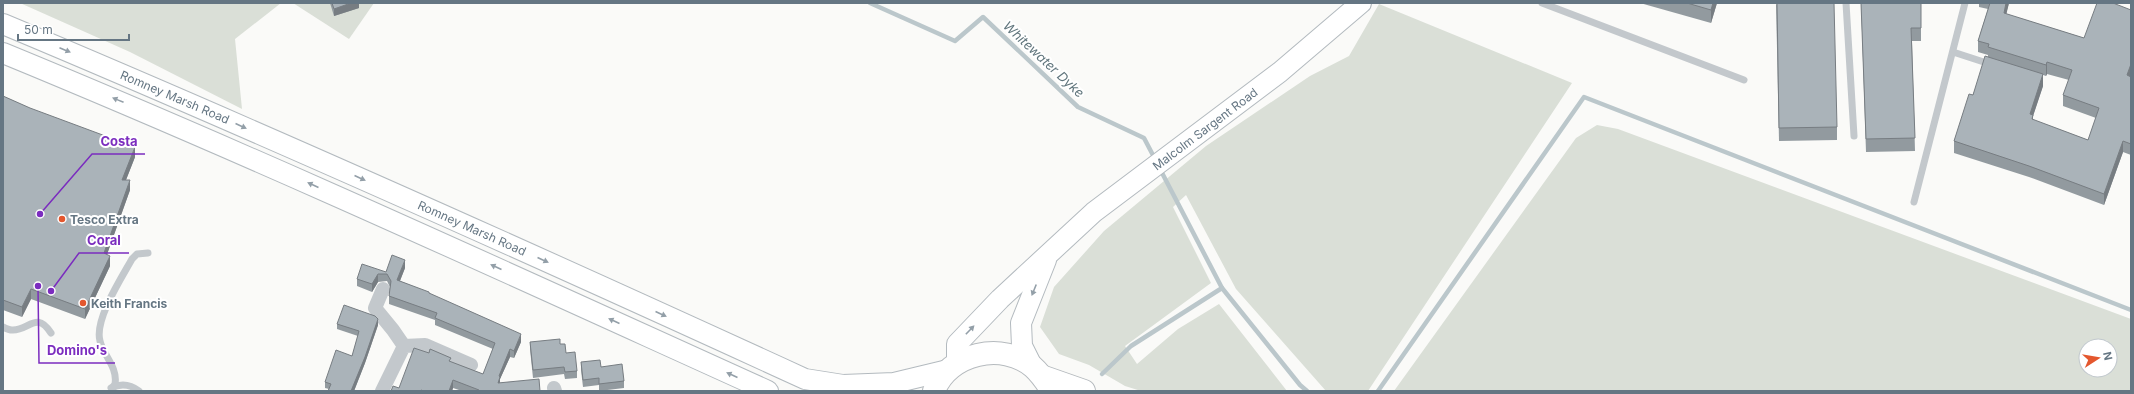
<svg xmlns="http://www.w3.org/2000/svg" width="2134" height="394" font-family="Inter,sans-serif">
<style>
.green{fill:#dadfd7;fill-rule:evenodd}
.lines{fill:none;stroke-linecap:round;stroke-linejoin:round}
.stream{stroke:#bbc7cb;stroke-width:4.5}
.secondary-casing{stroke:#b3babf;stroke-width:22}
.primary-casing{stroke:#b5babe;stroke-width:24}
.lane{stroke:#c3c8cc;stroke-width:7}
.street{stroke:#c3c8cc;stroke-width:14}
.secondary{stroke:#fff;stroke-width:20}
.primary{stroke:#fff;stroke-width:22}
.wall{fill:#929a9f;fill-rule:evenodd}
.shaded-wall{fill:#777d82}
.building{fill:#aab3b9;stroke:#777d82}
.oneway{fill:#939fa8}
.poi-dot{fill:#e4572e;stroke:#fff;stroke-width:1.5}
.labels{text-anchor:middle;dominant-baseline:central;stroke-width:4;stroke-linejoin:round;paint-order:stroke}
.street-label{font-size:12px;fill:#657683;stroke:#fff}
.poi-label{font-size:12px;font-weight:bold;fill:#657683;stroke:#fff;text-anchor:start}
.water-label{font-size:13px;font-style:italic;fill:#60757c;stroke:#fff}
.leader{fill:none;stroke:#7b2cbf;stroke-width:1.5}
.callout-dot{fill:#7b2cbf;stroke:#fff;stroke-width:1.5}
.callout-label{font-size:13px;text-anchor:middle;font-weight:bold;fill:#7b2cbf;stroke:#fff;stroke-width:4;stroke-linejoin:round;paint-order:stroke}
</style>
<rect width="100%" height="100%" fill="#fafaf8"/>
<g class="green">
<path d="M20,3H281L235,39L242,109L130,52Z"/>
<path d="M293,3H374L349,39Z"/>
<path d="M1379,4L1572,83L1368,391H1326L1236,289L1186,195L1173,207L1211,283L1125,346L1137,364L1178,329L1219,304L1287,391H1141L1125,386L1089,365L1059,354L1040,327L1054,287L1104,231L1206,146L1310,76L1349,56Z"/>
<path d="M1597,125L1618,129L2131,319V391H1394L1576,138ZM2086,346H2110V370H2086Z"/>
</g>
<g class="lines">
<g class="stream">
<path d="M870,3L955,41L983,17L1078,107L1144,138L1155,159"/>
<path d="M1160,169L1222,288L1300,385L1307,391"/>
<path d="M1102,374L1131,346L1222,288"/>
<path d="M1378,391L1584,97L2131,310"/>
</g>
<defs>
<g id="secondary">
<path d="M3,24C273,137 539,257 805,379L843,385L894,383L948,370"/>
<path d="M3,53C261,159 514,276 768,391"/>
<path d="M957,364V344L1000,299L1094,212L1280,72L1361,3"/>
<path d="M1032,366L1022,346L1021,323L1046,260"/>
</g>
<g id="primary">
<path d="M1044,377L1084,391"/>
<path d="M934,391C948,353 1003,341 1033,367C1041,374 1046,382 1052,391"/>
</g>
</defs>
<use href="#secondary" class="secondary-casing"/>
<use href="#primary" class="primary-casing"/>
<g class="lane">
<path d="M1542,3L1744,80"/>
<path d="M1846,3L1854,136"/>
<path d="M1953,52L1993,65"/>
<path d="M1914,202L1965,3"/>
<path d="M3,327C5,328 9,330 12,330C29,331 36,310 51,333"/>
<path d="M111,388C121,383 130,384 139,391"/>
<path d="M112,388L115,384C118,367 103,355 100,341C94,320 122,277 132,259L137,254L148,253"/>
</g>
<g class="street">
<path d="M383,289L375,308L393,330L404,346"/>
<path d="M554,388L555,391"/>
<path d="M382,391L404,346L425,345L471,365"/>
</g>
<use href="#secondary" class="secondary"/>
<use href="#primary" class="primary"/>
</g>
<g class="wall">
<path d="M330,3H359V8L334,16Z"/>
<path d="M1640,3H1717L1711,23Z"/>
<path d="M1776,3L1837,127V140L1779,141Z"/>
<path d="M1861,3H1921V41H1912L1915,151L1866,152Z"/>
<path d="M1979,3H2009L2006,14L2084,38L2131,10V155L2123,152L2104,205L2029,177L1954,153V141L1988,57V55L1978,52V41L1988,9L1979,7ZM2047,74L2069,80L2063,95V106L2096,118L2088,140L2033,120V116L2043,86V75L2046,76Z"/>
<path d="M3,96L135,157L126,180L130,190L107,254L110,266L85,319L31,299L22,317L3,310Z"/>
<path d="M405,268L400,281L429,293L521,342L514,358L510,357L500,379V383L540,391H462L453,388L452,391H391L399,388L451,362L483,374L493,349L435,325V320L389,304V296L390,287L387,281L378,282L372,292L357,286V279Z"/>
<path d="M337,324L378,325L365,363L354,391H328L329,389L325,388V382L352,356L358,336L337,329Z"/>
<path d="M530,342L560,344L577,371V378L565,379L564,374L533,378L530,349Z"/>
<path d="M581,362L601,367L624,381V388L599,391V385L583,387L581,370Z"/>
</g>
<g class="shaded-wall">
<path d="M351,3H359V8L334,16V9Z"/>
<path d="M1713,3H1717L1711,23V10Z"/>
<path d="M2006,3H2009L2004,24V13Z"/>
<path d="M2047,62V74L2046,76V65Z"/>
<path d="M2131,64V76L2127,87V75Z"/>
<path d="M2043,74V86L2033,116V126L2030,114Z"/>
<path d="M2123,141V152L2104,205V194Z"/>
<path d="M135,147V157L122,190V180Z"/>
<path d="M130,180V190L104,263V253Z"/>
<path d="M110,256V266L85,319V309Z"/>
<path d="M405,260V268L397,288V280Z"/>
<path d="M378,274V282L372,292V284Z"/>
<path d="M31,289V299L22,317V307Z"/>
<path d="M378,319V325L365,363L354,391H351Z"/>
<path d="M521,334V342L514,358V351Z"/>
<path d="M510,349V357L500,379V384L498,391L499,376Z"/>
<path d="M453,380V388L452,391H449Z"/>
</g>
<g class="building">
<path d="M332,3H351L334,9Z"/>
<path d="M1687,3H1713L1711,10Z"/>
<path d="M1777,3H1834L1837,127L1779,128Z"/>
<path d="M1861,3H1921V28H1911L1915,138L1866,139Z"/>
<path d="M1990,3H2006L2004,13L2084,38L2097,3H2113L2131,10V64L2127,75L2131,77V144L2123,141L2104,194L2029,166L1954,141L1969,94L1973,95L1985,56L2043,74L2030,114L2033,115L2032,119L2088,140L2099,108L2063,95L2072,70L2047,62L2046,65L1988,47L1989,44L1978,41Z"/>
<path d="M3,96L30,108L135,147L122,180H130L104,253L110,256L85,309L31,289L22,307L3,300Z"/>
<path d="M392,255L405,260L397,280L429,292V293L521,334L514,351L510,349L499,376L500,377L498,383L539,379L540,391H479V390L453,380L449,391H424L421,390L420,391H391L393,386L399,388L414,348L429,353L430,349L451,358L449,361L483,374L495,343L435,318L437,313L389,296L391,281L387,274H378L372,284L357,279L362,264L386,272Z"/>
<path d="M344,305L375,316L378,319L365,357L351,391H328L331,384L325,382L336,350L352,356L359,331L337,324Z"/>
<path d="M560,339V344H565L566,353L575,352L577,371L565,372L564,367L533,370L530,342Z"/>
<path d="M600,360L601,367L622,364L624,381L599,384V378L583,380L581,362Z"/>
</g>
<defs><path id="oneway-solid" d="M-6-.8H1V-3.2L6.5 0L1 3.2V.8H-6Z"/></defs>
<g class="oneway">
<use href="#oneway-solid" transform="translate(65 50) rotate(23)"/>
<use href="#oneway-solid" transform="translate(118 100) rotate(-158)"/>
<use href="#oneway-solid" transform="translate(241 126) rotate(24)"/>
<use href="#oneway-solid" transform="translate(360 178) rotate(24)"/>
<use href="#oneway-solid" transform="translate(313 185) rotate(-156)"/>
<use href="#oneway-solid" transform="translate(543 260) rotate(24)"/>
<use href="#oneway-solid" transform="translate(496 267) rotate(-156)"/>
<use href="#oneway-solid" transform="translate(1034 290) rotate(112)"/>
<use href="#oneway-solid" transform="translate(661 314) rotate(24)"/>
<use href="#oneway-solid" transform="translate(614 321) rotate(-156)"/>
<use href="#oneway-solid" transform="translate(970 330) rotate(-46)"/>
<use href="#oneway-solid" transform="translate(732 375) rotate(-156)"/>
</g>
<g class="poi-dot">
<circle cx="62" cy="219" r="4"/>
<circle cx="83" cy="303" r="4"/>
</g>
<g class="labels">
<g class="street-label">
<text transform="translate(175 97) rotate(23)">Romney Marsh Road</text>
<text transform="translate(1205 129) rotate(-37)">Malcolm Sargent Road</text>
<text transform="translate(472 228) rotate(24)">Romney Marsh Road</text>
</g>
<g class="poi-label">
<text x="70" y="219">Tesco Extra</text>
<text x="91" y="303">Keith Francis</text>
</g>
<g class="water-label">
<text transform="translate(1044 59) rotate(43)">Whitewater Dyke</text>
</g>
</g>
<path class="leader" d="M40 214L92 154H145M51 291L79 253H129M38 286L39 363H115"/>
<g class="callout-dot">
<circle cx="40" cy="214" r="4"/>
<circle cx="51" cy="291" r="4"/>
<circle cx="38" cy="286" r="4"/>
</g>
<g class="callout-label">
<text x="119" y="146">Costa</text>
<text x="104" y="245">Coral</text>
<text x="77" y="355">Domino's</text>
</g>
<rect width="2134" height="394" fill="none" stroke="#657683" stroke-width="8"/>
<g transform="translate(2098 358) rotate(78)"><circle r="19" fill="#ffffff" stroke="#c1c8cd"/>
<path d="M0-3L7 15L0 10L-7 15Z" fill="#e4572e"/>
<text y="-6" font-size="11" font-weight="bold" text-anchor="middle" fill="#657683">N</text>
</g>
<path d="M18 34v6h111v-6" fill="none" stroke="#657683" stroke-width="2"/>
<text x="24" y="34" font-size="12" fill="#657683" stroke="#ffffff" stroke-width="3" paint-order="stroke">50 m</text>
</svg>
